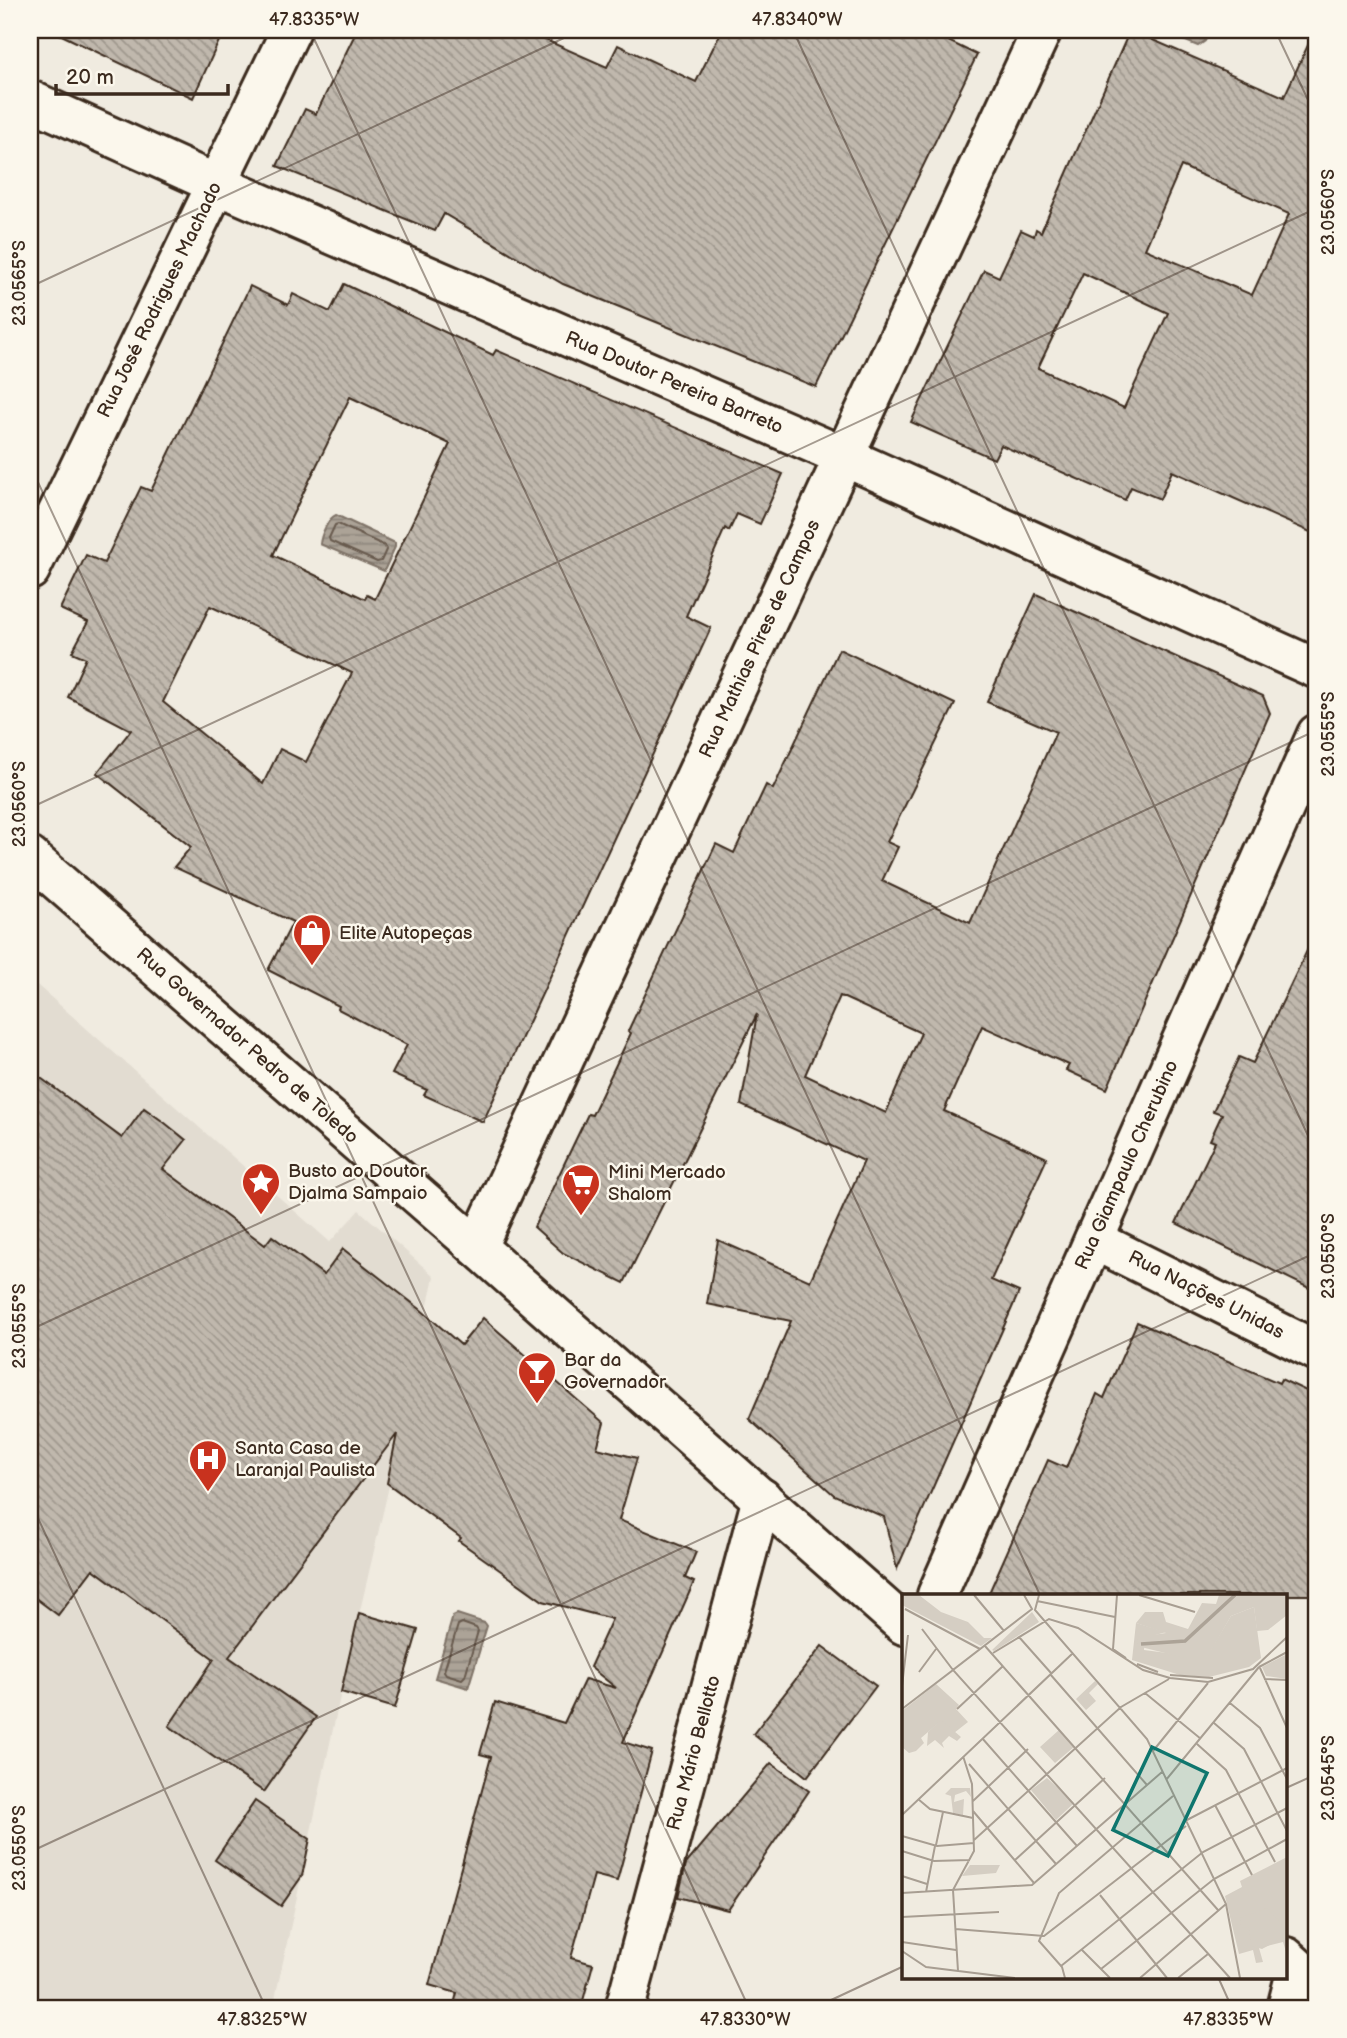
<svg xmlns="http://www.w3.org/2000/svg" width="1347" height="2038" font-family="'Balsamiq Sans',sans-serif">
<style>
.built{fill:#e2dcd1}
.water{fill:url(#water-rules);stroke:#7f7367;stroke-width:2}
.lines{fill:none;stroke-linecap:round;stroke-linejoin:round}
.shore{stroke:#685a4e;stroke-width:2}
.building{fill:url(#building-back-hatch);stroke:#3b2a1e;stroke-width:2;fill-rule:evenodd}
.minor-casing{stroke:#3b2a1e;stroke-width:44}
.major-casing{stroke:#3b2a1e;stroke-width:44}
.minor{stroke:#fbf7ec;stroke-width:38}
.major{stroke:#fbf7ec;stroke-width:38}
.ticks{fill:none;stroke:#3b2a1e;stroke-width:2;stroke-opacity:0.45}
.labels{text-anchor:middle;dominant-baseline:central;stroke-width:5;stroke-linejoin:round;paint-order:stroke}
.street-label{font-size:19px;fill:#3b2a1e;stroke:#fbf7ec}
.poi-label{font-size:19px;fill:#3b2a1e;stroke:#fbf7ec;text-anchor:start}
.inset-river{fill:none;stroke:#aca397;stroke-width:3.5}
.inset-road{fill:none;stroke:#a89e92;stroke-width:2}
.view{fill:#0f766e;fill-opacity:0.15;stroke:#0f766e;stroke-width:3.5}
.inset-edge{fill:none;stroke:#3b2a1e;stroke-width:3.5}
.neatline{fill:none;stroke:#3b2a1e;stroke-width:2.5}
.ticks-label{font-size:18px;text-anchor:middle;fill:#3b2a1e}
</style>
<defs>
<pattern id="water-rules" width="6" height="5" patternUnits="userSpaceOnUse" patternTransform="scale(1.75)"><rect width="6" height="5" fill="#aca397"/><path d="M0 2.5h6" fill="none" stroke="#8d857b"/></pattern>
<pattern id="building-back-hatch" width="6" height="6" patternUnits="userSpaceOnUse" patternTransform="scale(1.75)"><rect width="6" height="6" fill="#c0b8ad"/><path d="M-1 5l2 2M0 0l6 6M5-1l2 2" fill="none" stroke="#9d968c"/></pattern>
</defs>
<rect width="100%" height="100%" fill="#f0ebe0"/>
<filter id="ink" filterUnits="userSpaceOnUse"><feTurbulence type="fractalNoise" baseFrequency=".0143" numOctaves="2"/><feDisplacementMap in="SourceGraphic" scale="14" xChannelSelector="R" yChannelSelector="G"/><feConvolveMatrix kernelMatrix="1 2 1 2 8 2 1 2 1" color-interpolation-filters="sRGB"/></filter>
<g filter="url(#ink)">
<path class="built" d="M30,979L330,1242L359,1210L434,1276L401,1435L341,1692L273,2008H30Z"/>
<g class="water">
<path d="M1159,30H1210L1205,41L1198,46Z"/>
<path d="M336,515L395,543V547L384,571L320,544C321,535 328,518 336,515Z"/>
<path d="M457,1614L485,1623L487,1626L468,1688L435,1678L453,1616Z"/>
</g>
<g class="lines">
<g class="shore">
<path d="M338,524L385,546L386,550L381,561L377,562L330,541L329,538L335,525Z"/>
<path d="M462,1623L476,1628L478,1631L465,1676L462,1679L446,1674L444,1671L458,1625Z"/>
</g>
</g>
<g class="building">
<path d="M51,30H224L193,98Z"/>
<path d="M357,30H523L607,67L618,45L696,82L722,30H926L977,55L816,387L563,284L444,214L435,231L277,166L305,109L316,114Z"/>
<path d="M1130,30L1284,97L1315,30H1317V535L1172,471L1160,499L1131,487L1125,500L1001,445L994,459L911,422L984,270L999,277L1021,230L1034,236L1036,229L1041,232ZM1181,166L1289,214L1252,295L1145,249ZM1083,273L1168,313L1124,408L1038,368Z"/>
<path d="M344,284L493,355L496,350L783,474L760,524L737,514L729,531L725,528L686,616L711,628L483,1122L424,1095L427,1090L392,1074L407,1045L338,1009L339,1006L268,970L293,922L174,867L191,847L97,773L131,730L68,697L86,658L72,652L88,622L60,609L86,555L104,563L141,487L151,491L250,286L288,305L293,294L330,312ZM350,397L450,444L375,599L367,595L365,599L273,555ZM210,606L352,673L306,762L280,749L263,784L163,702Z"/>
<path d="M1036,594L1263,696L1270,713L1107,1089L1066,1070L1069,1065L982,1026L944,1111L1047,1158L991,1280L1019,1292L897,1569L884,1517L834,1495L749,1419L791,1321L707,1304L718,1240L810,1281L864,1161L741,1105L757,1014L624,1283L563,1253L534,1227L588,1114L592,1115L631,1033L628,1031L716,844L734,853L766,785L773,789L839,649L955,704L887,842L898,847L882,881L970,923L1056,732L987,702ZM840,996L921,1033L886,1113L805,1075Z"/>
<path d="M1317,930V1292L1176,1223L1215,1142L1210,1140L1222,1114L1213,1111L1239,1057L1253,1063Z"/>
<path d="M30,1070L122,1138L144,1108L165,1123L186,1140L163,1169L265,1245L272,1236L324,1275L343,1249L420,1309L461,1345L483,1318L604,1423L597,1448L637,1458L619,1520L696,1552L685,1578L694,1582L623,1742L652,1751L617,1881L594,1875L571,1958L593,1964L581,2008H453L457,1993L429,1985L491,1757L480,1754L495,1702L564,1723L585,1679L616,1688L590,1667L612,1619L543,1601L459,1541L461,1538L387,1483L397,1434L229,1657L316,1717L264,1792L169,1726L214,1659L93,1569L58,1615L30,1594Z"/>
<path d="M1137,1322L1279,1383L1281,1379L1317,1396V1595H988L1048,1460L1066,1468L1097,1394L1104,1398Z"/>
<path d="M359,1613L418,1630L395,1708L341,1692Z"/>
<path d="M822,1646L876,1686L807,1777L753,1734Z"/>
<path d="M771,1763L809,1791L728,1910L678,1897L686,1864Z"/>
<path d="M255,1801L310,1839L302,1876L281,1906L215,1860Z"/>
</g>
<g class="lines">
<defs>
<g id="minor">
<path d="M30,100L216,184L845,457L1317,669"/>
<path d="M30,570L291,30"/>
<path d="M1094,1240L1317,1351"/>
<path d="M477,1247L1042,30"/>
<path d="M937,1595L1317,734"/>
<path d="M625,2008L762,1498"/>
<path d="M1287,2008L1297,1968"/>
</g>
<g id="major">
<path d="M30,857L477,1247L904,1625"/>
<path d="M1286,1957L1317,1985"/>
</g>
</defs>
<use href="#minor" class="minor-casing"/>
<use href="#major" class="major-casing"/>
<use href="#minor" class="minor"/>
<use href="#major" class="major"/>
</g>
</g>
<path class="ticks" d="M310,30L1040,1595M793,30L1317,1155M1275,30L1317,119M30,287L581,30M30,465L749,2008M30,808L1317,208M30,1330L1317,730M30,1501L266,2008M1286,1788L1317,1774M30,1852L1317,1252M1218,1977L1232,2008M814,2008L904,1966"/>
<defs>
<symbol id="shop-pin" viewBox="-11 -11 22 30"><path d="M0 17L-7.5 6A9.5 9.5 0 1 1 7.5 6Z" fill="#c8321e" stroke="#fbf7ec"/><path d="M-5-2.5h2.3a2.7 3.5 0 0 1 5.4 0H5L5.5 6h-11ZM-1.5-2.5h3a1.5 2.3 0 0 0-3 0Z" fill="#fff"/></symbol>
<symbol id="sight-pin" viewBox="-11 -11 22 30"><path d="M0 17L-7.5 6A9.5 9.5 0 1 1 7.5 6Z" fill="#c8321e" stroke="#fbf7ec"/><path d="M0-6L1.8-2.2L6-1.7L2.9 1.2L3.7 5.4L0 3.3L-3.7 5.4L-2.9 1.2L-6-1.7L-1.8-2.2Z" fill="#fff"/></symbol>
<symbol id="supermarket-pin" viewBox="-11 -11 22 30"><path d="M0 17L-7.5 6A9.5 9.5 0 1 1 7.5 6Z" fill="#c8321e" stroke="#fbf7ec"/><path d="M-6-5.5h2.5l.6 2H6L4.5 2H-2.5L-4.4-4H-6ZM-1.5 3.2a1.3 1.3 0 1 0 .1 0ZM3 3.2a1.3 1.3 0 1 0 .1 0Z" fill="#fff"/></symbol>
<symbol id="bar-pin" viewBox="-11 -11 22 30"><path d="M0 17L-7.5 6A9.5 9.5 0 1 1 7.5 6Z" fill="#c8321e" stroke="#fbf7ec"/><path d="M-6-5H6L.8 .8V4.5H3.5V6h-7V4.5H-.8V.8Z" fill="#fff"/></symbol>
<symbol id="hospital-pin" viewBox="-11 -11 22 30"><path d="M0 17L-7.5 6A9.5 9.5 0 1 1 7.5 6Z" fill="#c8321e" stroke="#fbf7ec"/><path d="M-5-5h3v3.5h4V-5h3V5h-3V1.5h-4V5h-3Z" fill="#fff"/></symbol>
</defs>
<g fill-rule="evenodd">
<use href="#shop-pin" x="290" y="911" width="44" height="60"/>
<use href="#sight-pin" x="239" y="1160" width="44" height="60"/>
<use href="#supermarket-pin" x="559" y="1161" width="44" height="60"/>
<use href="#bar-pin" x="515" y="1349" width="44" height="60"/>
<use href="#hospital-pin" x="186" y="1437" width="44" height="60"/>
</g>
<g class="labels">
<g class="street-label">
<text transform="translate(160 300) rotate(-64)">Rua José Rodrigues Machado</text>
<text transform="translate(674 383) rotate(23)">Rua Doutor Pereira Barreto</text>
<text transform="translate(760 639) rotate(-65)">Rua Mathias Pires de Campos</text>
<text transform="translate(247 1046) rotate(41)">Rua Governador Pedro de Toledo</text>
<text transform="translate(1127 1165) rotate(-66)">Rua Giampaulo Cherubino</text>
<text transform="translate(1206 1295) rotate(27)">Rua Nações Unidas</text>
<text transform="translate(694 1753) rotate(-75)">Rua Mário Bellotto</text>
</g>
<g class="poi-label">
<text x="339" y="933">Elite Autopeças</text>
<text x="288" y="1171">Busto ao Doutor<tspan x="288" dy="22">Djalma Sampaio</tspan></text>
<text x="608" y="1172">Mini Mercado<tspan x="608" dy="22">Shalom</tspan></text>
<text x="564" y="1360">Bar da<tspan x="564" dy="22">Governador</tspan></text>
<text x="235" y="1448">Santa Casa de<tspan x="235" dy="22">Laranjal Paulista</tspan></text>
</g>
</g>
<g transform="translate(902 1594)">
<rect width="385" height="385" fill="#f0ebe0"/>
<path d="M0,1H17L39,18L66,28L82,44H90L79,52L0,11ZM352,13L359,64L347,73L307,83L278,81L230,66L234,29L264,38L243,44L242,56L304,64L329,22ZM193,87L196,90L187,99L194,107L184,116L174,105ZM34,90L57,111L54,115L66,128L52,139L39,127L19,144L22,149L14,157L7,159L0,153V117ZM157,136L172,153L153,169L138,153ZM385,263V361L381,348L357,354L361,368L354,369L351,356L337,360L323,302L340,293L338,287ZM68,271H98L94,279L60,282Z" fill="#d5cec3"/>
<path d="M317,1H385V21L366,36L355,37L352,13L329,22L305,64H283L235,52L236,43L264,39L234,29L243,18H261L264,28L286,35L300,9L314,10ZM39,126L59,143L55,147L47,142L40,149L42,154L33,146L25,152L26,138ZM49,194H68L69,203L64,197L53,201L52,208L62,205L61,221L51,219L49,202L43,200ZM365,314L379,329L381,344L360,355L349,352L347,334L339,333L338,324Z" fill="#d5cec3"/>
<path d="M130,18L137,28L97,54L92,57L90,56ZM385,60V85L364,82L360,73ZM145,184L172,209L154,226L129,196Z" fill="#d5cec3"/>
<path class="inset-river" d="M239,50L283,47L333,1"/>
<path class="inset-road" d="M72,1L102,37M122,1L130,15L51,76L328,384M137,1L133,16L245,145L324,310L338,384M215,1L211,55L224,64M237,1L293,18M135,7L213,23M3,15L78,55M117,43L149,79M83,52L316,316M91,59L147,25L176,34L241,76L268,84L306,88L351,75L385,43M235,70L256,78M357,73L385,58M358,74L385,134M17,78L34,55M148,80L245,191M268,81L311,84M362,85L385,86M0,92L6,41M243,99L299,145M328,109L358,134L385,185M0,115L51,76L20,35M55,115L101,72M312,129L342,155L385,237M80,144L175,252M295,150L324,176L373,268M251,157L306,89M67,170L154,270M264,186L357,73M16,205L28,215L71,224M71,207L126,155M313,211L350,281M71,217L132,289M0,221L171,59M283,227L385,174M0,242L35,252L72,249M72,246L219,113L267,85M34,251L41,218M0,257L32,267L68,266M113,266L203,184M0,282L25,290M24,298L33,252M0,299L130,291L260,178M198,301L265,384M0,323L97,318M53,335L142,342L284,232M0,348L54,356M179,355L208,384M0,357L24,373L113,384M159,372L301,258L385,214M199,375L312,285L385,245M56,377L51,296L72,257L70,190L61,162M163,384L160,373L137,347L157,299L271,202M238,384L324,310M276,384L306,360"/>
<path class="view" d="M250,153L305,179L266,262L211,236Z"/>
<rect width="385" height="385" class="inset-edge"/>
</g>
<rect width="1347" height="2038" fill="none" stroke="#fbf7ec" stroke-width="77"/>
<path d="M56 84v10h172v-10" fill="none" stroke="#3b2a1e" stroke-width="3.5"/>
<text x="66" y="84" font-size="21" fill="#3b2a1e" stroke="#fbf7ec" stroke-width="5" paint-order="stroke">20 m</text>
<rect x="38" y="38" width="1270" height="1962" class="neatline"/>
<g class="ticks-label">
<text x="314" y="25">47.8335°W</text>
<text x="797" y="25">47.8340°W</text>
<text transform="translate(1328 212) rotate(-90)" y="6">23.0560°S</text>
<text transform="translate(19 283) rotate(-90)" y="6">23.0565°S</text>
<text transform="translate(1328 734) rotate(-90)" y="6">23.0555°S</text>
<text transform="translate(19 804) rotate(-90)" y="6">23.0560°S</text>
<text transform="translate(1328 1256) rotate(-90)" y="6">23.0550°S</text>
<text transform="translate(19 1326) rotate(-90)" y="6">23.0555°S</text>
<text transform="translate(1328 1778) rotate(-90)" y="6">23.0545°S</text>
<text transform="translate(19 1848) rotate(-90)" y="6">23.0550°S</text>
<text x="262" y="2025">47.8325°W</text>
<text x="745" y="2025">47.8330°W</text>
<text x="1228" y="2025">47.8335°W</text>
</g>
</svg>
